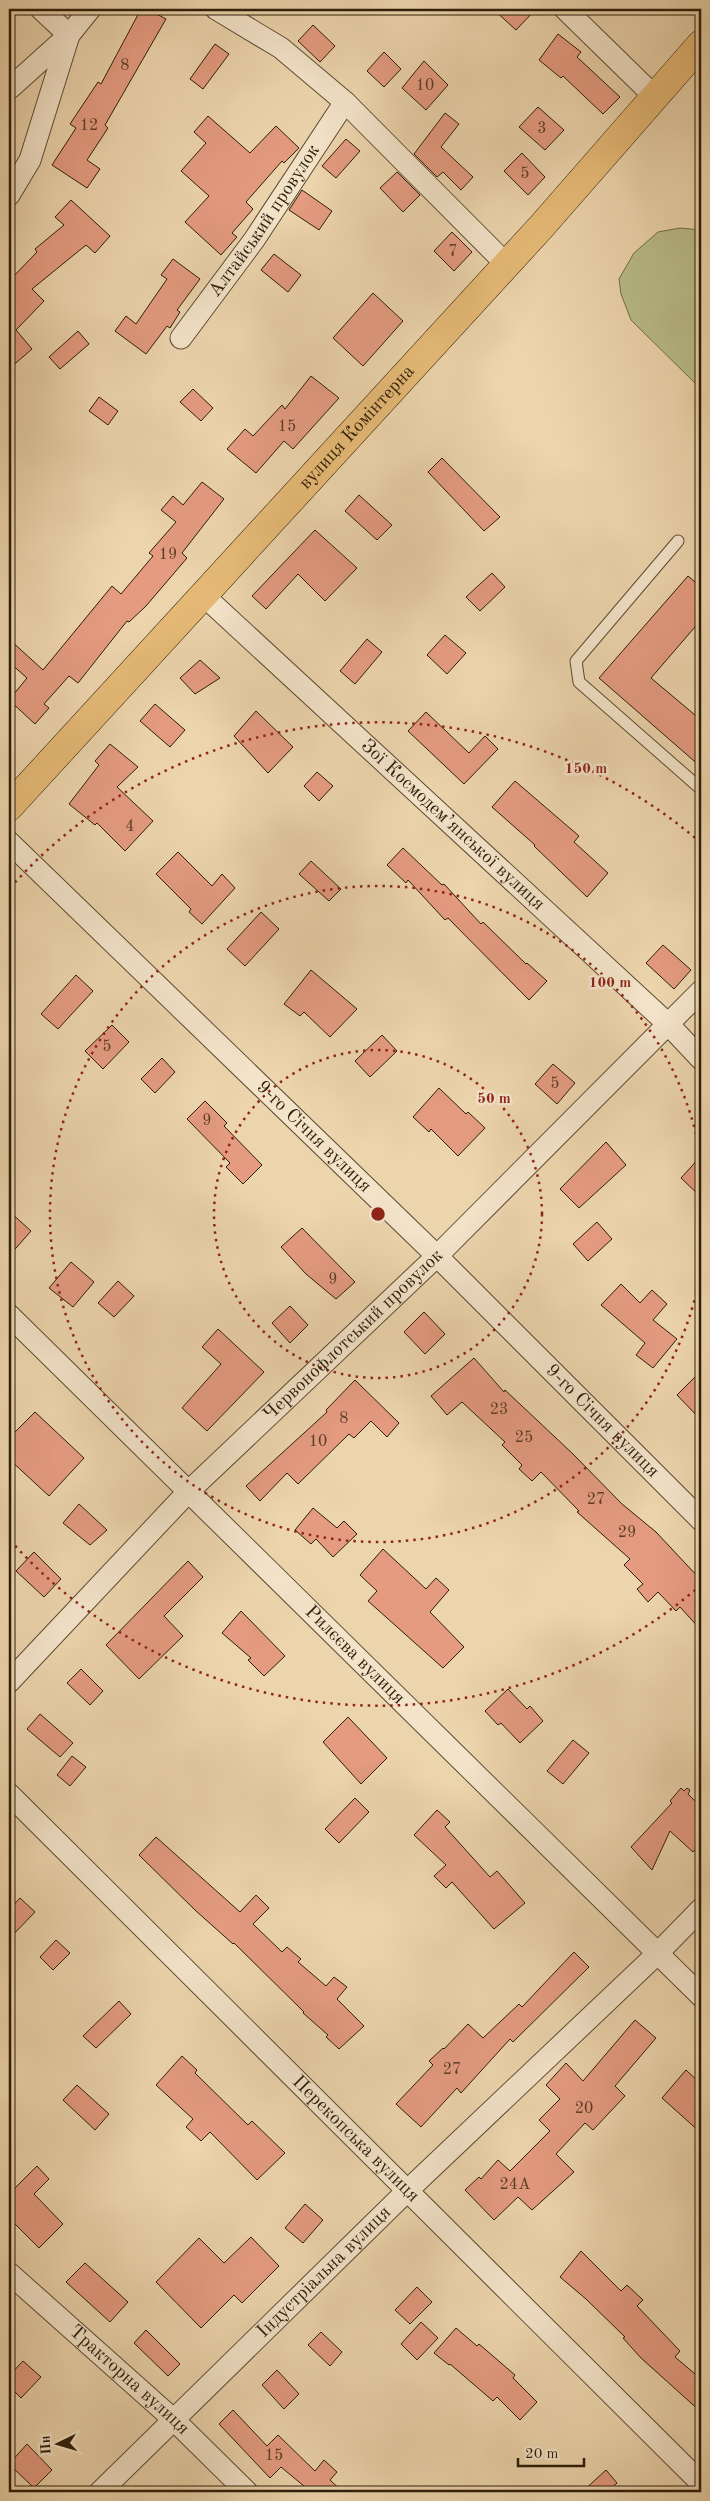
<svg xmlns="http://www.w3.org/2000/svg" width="710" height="2501" font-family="'Old Standard TT',serif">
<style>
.green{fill:#b9bc88;stroke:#726d48}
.building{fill:#e49b80;stroke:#2c1e09}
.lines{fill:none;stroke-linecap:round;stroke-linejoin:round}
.lane-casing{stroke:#5c4c32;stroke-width:13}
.street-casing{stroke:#5c4c32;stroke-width:23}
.primary-casing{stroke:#2c1e09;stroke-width:29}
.lane{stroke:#f3e3c9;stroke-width:11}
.street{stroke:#f3e3c9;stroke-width:21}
.primary{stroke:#e6ba76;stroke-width:28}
.ring{fill:none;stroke:#8f2418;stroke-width:2.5;stroke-dasharray:2.5 5}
.labels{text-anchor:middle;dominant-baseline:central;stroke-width:5;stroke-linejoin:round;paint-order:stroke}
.number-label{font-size:16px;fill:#5a3d27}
.street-label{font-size:19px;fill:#2c1e09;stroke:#f3e3c9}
.centre{fill:#8f2418;stroke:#f3e3c9;stroke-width:2.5}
.ring-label{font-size:15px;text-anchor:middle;font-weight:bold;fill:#8f2418;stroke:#f3e3c9;stroke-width:5;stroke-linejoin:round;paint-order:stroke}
</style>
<rect width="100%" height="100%" fill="#ecd4ac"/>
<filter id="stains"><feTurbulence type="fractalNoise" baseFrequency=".004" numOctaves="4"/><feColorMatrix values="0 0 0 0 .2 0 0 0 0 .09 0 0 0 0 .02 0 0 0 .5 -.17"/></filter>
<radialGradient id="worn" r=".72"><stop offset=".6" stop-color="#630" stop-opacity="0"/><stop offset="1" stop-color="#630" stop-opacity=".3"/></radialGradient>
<path class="green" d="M680,228L701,230V389L631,320L621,294L619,279L634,253L658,232Z"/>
<g class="building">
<path d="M141,9H147L166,19L105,125L108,128L87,160L100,169L87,188L52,165L76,128L70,124L98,82L101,84Z"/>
<path d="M493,9H536L516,30Z"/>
<path d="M313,25L335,46L320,62L298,41Z"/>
<path d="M558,34L581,52L577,57L620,97L603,114L563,76L561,78L539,60Z"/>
<path d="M215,44L229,54L203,89L190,79Z"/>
<path d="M384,52L401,69L384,87L367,71Z"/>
<path d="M424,61L448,85L426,110L402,88Z"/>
<path d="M538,107L564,130L545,150L519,127Z"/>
<path d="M445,113L459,124L441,147L473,177L461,190L443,172L437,177L414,154Z"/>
<path d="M208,116L250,153L276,126L299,148L284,163L282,161L246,202L253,209L232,233L237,237L221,255L185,222L209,196L181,171L206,143L194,132Z"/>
<path d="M346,139L360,151L336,178L322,166Z"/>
<path d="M522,153L545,177L528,195L504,171Z"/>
<path d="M397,172L420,195L403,212L380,188Z"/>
<path d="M302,190L332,211L319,230L289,210Z"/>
<path d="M71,200L110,236L95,253L86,245L32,289L44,301L16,330L32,349L9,369V281L37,252L35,249L64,225L55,217Z"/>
<path d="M452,232L472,252L454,271L434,251Z"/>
<path d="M274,254L301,275L288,292L261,270Z"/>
<path d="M173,259L200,279L177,310L180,312L170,328L167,326L146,354L115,331L126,316L136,324L167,279L161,275Z"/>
<path d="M373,293L403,321L363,366L333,338Z"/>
<path d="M78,331L89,344L60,369L49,357Z"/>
<path d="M311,376L339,398L293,449L284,441L256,473L227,449L245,429L253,436L282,405L285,409Z"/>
<path d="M193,389L213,408L201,421L180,402Z"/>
<path d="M99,397L118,411L108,425L89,411Z"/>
<path d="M442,458L500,517L484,531L428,472Z"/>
<path d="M202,482L224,499L182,553L187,558L146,606L129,622L127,621L78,683L69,676L44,704L49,708L35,724L9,700L27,678L9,662V639L43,670L112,586L121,594L153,556L149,553L176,522L161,510L173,496L183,505Z"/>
<path d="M359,495L392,525L377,540L345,511Z"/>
<path d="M315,530L357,568L325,601L298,574L266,609L252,596Z"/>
<path d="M492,573L505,587L480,611L466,597Z"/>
<path d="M688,576L701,587V620L651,678L701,720V767L599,678Z"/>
<path d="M445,635L466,653L447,674L427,655Z"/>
<path d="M367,639L382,652L355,684L340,671Z"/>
<path d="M200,660L220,678L195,694L180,678Z"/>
<path d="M155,704L185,730L170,747L140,721Z"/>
<path d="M256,711L293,747L268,773L234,736Z"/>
<path d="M426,712L469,753L485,736L498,749L464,784L408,731Z"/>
<path d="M110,744L138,767L117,787L153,821L125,851L97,823L95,825L69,804L99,765L95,761Z"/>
<path d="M317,772L333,786L319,801L304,786Z"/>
<path d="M515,781L579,836L574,842L608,873L587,897L534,846L535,845L492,807Z"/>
<path d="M403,848L442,885L444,884L481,924L483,922L526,964L527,963L547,981L529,1000L448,918L445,920L408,880L406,883L387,865Z"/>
<path d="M178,852L212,886L222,874L235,888L202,924L189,912L191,909L156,874Z"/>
<path d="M311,861L341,889L329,901L299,874Z"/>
<path d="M261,912L279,929L245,966L227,949Z"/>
<path d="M663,945L691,970L674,989L646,963Z"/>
<path d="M311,970L357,1009L330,1037L304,1012L300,1016L284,1004Z"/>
<path d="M76,975L93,991L58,1029L41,1014Z"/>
<path d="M112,1025L129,1042L103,1069L85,1051Z"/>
<path d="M382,1035L397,1051L370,1077L355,1061Z"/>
<path d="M162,1058L175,1072L155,1093L141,1079Z"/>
<path d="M553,1064L575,1083L557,1104L535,1084Z"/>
<path d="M439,1088L466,1114L468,1112L485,1128L458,1156L431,1129L429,1132L413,1117Z"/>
<path d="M205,1101L227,1123L224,1126L262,1165L243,1184L226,1167L230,1163L187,1119Z"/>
<path d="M606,1142L626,1165L579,1208L560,1189Z"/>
<path d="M701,1156V1197L681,1178Z"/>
<path d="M9,1211L31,1231L9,1256Z"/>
<path d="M597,1222L612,1239L588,1261L573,1244Z"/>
<path d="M302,1228L355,1282L336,1299L306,1274L281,1247Z"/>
<path d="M71,1262L94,1282L73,1307L49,1288Z"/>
<path d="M118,1281L134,1296L114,1317L98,1303Z"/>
<path d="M621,1284L640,1303L652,1290L667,1304L653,1320L677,1339L653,1368L636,1355L645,1343L601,1305Z"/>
<path d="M290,1306L308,1325L290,1343L272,1323Z"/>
<path d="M424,1312L445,1334L425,1354L404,1332Z"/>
<path d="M218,1329L264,1372L207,1431L182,1408L221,1364L202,1347Z"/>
<path d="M474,1358L504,1392L505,1390L573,1454L622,1504L656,1532L701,1580V1630L680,1607L676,1611L658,1592L648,1602L637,1589L643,1584L624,1565L630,1559L577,1512L579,1511L541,1472L532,1481L519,1469L522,1465L502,1445L505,1442L462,1402L447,1415L431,1396Z"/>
<path d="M701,1371V1420L677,1395Z"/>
<path d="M355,1380L399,1423L387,1437L371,1421L354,1438L349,1434L298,1484L287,1473L260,1501L246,1486L327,1412L326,1410Z"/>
<path d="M35,1412L84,1458L49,1496L9,1459V1438Z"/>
<path d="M79,1504L107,1530L90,1545L63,1523Z"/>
<path d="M313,1508L337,1528L344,1521L357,1534L333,1557L316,1539L311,1544L295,1530Z"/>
<path d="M383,1549L426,1589L436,1578L449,1590L430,1612L464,1647L443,1668L368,1601L377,1591L360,1575Z"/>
<path d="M34,1552L61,1579L44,1597L16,1571Z"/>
<path d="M188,1561L203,1577L164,1616L183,1636L139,1679L106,1645Z"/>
<path d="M241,1611L285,1656L264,1676L248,1660L251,1658L222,1633Z"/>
<path d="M81,1669L103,1691L90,1705L67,1683Z"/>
<path d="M508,1689L527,1709L530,1706L543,1721L520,1743L501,1723L498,1725L485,1711Z"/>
<path d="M40,1714L73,1743L60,1757L27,1729Z"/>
<path d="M348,1717L387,1758L361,1784L323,1742Z"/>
<path d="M573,1740L589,1753L563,1784L547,1771Z"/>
<path d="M72,1756L86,1767L70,1786L57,1775Z"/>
<path d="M681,1788L684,1791L687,1788L690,1790L688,1794L701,1807V1843L693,1852L670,1831L652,1870L631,1847L672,1803L670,1801Z"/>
<path d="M355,1798L369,1812L339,1843L325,1829Z"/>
<path d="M437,1810L450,1822L445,1827L490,1877L497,1871L525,1903L494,1929L452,1882L446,1888L434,1876L446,1865L414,1835Z"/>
<path d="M156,1837L240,1912L256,1895L269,1908L253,1924L282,1952L287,1947L301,1959L298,1962L326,1986L334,1977L347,1987L337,1999L364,2026L339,2049L326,2037L328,2035L303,2013L304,2012L234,1943L233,1944L196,1911L139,1855Z"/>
<path d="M20,1898L35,1912L9,1939V1910Z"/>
<path d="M56,1940L70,1953L53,1970L40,1957Z"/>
<path d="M574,1952L589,1967L513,2042L510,2039L461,2093L457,2088L421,2127L396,2104L433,2065L429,2061L443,2048L444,2049L468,2024L483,2038L519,2004L522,2007Z"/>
<path d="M119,2001L131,2014L96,2048L83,2036Z"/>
<path d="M635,2020L656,2038L615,2086L625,2096L593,2130L585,2123L556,2154L574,2172L532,2210L518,2197L494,2220L465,2190L479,2177L481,2179L498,2160L510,2171L550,2131L539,2120L560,2099L546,2085L566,2063L583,2081Z"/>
<path d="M182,2056L197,2070L195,2073L248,2125L252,2121L285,2153L257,2180L210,2132L201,2141L186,2127L193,2119L156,2085Z"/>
<path d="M686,2070L701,2084V2133L662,2098Z"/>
<path d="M77,2085L109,2114L95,2130L63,2100Z"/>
<path d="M37,2166L49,2179L34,2194L63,2224L39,2248L9,2218V2194Z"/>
<path d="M305,2204L323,2220L303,2243L285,2228Z"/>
<path d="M251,2237L279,2266L242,2303L234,2295L201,2328L156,2282L199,2238L224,2263Z"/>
<path d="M581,2251L621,2291L627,2285L643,2300L637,2306L680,2351L675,2357L701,2379V2412L641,2358L623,2338L625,2337L586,2299L560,2277Z"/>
<path d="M85,2263L128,2302L110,2322L66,2282Z"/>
<path d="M417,2287L432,2302L410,2324L395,2310Z"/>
<path d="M421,2322L438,2338L417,2360L401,2344Z"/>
<path d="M456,2328L477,2346L479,2344L515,2375L513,2378L537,2402L520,2420L497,2397L493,2401L450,2364L449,2365L434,2353Z"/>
<path d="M146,2330L180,2364L168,2376L134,2343Z"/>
<path d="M321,2332L342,2352L330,2366L308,2345Z"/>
<path d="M23,2361L41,2377L21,2398L9,2386V2376Z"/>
<path d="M277,2370L299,2394L284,2409L262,2385Z"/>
<path d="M233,2410L267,2446L278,2435L315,2471L324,2460L337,2472L330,2480L343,2492H311L281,2467L270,2478L219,2424Z"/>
<path d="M27,2444L52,2470L34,2488L9,2464Z"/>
<path d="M606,2470L617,2483L607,2492H582Z"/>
</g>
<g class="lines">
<defs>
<path id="lane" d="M678,541L576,661L579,682L701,789"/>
<g id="street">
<path d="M41,9L69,35"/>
<path d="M216,9L281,48L345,102L507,265"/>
<path d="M565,9L655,97"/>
<path d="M9,89L69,35L90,9"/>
<path d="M9,195L30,160L69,35"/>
<path id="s1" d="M181,338L254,240L345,102"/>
<path id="s2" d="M202,594L669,1025L701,1059"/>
<path id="s3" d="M9,842L437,1256L701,1520"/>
<path id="s4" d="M9,1315L701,1996"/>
<path id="s5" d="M9,1682L188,1492L437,1256L701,991"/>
<path id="s6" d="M9,1794L701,2483"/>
<path id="s7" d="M9,2273L174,2420L247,2492"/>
<path id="s8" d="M100,2492L407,2191L658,1953L701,1909"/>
</g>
<g id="primary">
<path id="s9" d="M9,807L541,227L701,44"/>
</g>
</defs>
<use href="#lane" class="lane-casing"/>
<use href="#street" class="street-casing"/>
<use href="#primary" class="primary-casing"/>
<use href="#lane" class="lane"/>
<use href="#street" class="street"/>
<use href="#primary" class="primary"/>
</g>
<g class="ring">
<circle cx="378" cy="1214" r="164"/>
<path d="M701 1271A328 328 0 1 1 701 1157"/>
<path d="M701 1585A492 492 0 0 1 10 1540M10 888A492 492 0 0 1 701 843"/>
</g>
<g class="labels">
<g class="number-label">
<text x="125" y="66">8</text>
<text x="425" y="86">10</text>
<text x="89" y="126">12</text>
<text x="542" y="129">3</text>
<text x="525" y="174">5</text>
<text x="453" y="252">7</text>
<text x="287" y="427">15</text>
<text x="168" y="555">19</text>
<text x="130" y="827">4</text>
<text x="107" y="1047">5</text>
<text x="555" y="1084">5</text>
<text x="207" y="1121">9</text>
<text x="333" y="1280">9</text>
<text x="499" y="1410">23</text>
<text x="344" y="1419">8</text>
<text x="524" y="1438">25</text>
<text x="318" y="1442">10</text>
<text x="596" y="1500">27</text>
<text x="627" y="1533">29</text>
<text x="452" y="2070">27</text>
<text x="584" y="2109">20</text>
<text x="515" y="2185">24А</text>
<text x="274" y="2456">15</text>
</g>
<g class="street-label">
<text stroke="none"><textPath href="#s1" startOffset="144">Алтайський провулок</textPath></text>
<text stroke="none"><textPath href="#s9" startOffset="515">вулиця Комінтерна</textPath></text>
<text stroke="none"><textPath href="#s2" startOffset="341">Зої Космодем’янської вулиця</textPath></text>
<text stroke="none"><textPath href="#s3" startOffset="424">9-го Січня вулиця</textPath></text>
<text stroke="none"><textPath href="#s5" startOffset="489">Червонофлотський провулок</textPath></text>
<text stroke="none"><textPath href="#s3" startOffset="829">9-го Січня вулиця</textPath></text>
<text stroke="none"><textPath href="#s4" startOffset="485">Рилєєва вулиця</textPath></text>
<text stroke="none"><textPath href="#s6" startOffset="489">Перекопська вулиця</textPath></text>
<text stroke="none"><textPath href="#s8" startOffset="314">Індустріальна вулиця</textPath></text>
<text stroke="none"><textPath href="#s7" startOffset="161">Тракторна вулиця</textPath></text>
</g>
</g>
<circle cx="378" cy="1214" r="8" class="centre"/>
<g class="ring-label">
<text x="586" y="773">150 m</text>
<text x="610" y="987">100 m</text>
<text x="494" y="1103">50 m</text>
</g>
<rect width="710" height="2501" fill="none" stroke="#ecd4ac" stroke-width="30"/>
<rect x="10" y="10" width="690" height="2481" fill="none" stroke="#2c1e09" stroke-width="2.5"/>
<rect x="15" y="15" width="680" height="2471" fill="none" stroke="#2c1e09"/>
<g transform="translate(58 2444) rotate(265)" stroke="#f3e3c9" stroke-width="4" paint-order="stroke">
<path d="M0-4L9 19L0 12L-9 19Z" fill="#2c1e09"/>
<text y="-8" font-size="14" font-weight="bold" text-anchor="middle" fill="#2c1e09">Пн</text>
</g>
<path d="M518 2458v8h66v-8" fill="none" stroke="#2c1e09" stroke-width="2.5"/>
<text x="525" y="2458" font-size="15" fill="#2c1e09" stroke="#f3e3c9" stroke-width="4" paint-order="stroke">20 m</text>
<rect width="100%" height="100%" filter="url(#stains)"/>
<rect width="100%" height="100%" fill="url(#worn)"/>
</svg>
